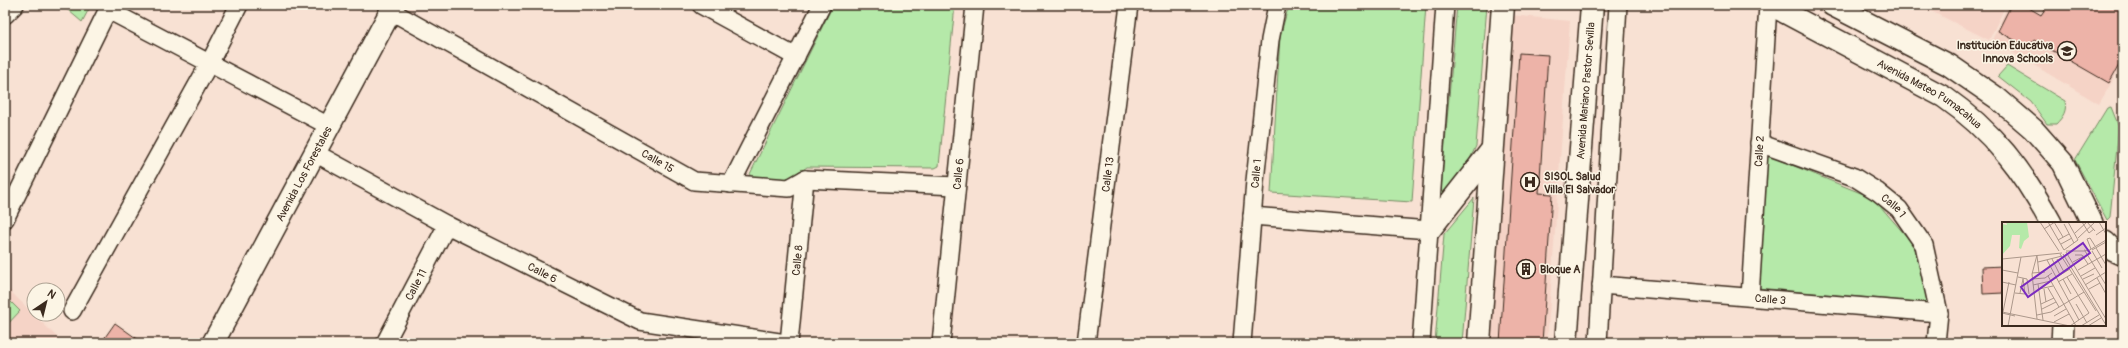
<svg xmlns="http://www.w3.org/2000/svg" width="2128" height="348" font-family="Pangolin,sans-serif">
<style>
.built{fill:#f5d3c6}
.green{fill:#b5e9a9;stroke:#788a64}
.building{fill:#edb3a8;stroke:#3b2a1e}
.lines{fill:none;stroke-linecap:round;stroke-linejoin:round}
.minor-casing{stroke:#3b2a1e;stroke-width:20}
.tertiary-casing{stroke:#3b2a1e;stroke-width:24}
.secondary-casing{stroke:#3b2a1e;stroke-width:25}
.minor{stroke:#fcf5e5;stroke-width:17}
.tertiary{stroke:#fcf5e5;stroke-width:21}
.secondary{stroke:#fcf5e5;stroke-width:22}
.labels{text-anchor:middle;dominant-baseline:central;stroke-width:3;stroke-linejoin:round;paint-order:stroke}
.poi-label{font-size:11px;font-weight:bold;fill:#3b2a1e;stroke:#fcf5e5;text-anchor:start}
.street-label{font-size:11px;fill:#3b2a1e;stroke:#fcf5e5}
.inset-road{fill:none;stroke:#ac988b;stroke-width:1}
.view{fill:#7b2cbf;fill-opacity:0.15;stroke:#7b2cbf;stroke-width:2}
.inset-edge{fill:none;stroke:#3b2a1e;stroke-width:2}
</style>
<rect width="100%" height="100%" fill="#f8e1d3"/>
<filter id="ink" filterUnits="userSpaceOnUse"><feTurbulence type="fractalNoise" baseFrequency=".025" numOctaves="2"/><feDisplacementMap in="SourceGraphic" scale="8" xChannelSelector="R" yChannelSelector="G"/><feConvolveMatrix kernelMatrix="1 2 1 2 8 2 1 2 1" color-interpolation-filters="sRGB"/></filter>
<g filter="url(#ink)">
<g class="built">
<path d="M1919,5H2006L1989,40Z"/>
<path d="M2008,5H2123V63L2099,104L1992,40Z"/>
<path d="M1511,15L1570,21L1547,343H1491Z"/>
<path d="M5,286L63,343H5Z"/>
</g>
<g class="green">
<path d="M62,5H91L82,22Z"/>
<path d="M833,5H955L939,166L935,168L807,167L784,183L749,176Z"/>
<path d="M1289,5H1426L1412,202L1271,193L1280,36Z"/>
<path d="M1457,5H1487L1476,146L1469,161L1440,201Z"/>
<path d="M2007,66L2065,101C2067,111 2063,117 2056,124H2047L2031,102L1998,76Z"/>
<path d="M2111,107L2119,127L2110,217L2107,220L2075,160L2107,108Z"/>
<path d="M1767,155L1873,198L1914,245L1928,303L1757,288Z"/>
<path d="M1474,198L1462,343H1435L1444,234Z"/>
<path d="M5,296L20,311L5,327Z"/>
</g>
<g class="building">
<path d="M2011,5H2024L2041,15L2048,5H2123V58L2109,83L2034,40L2029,48L1998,31Z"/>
<path d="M1519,53L1548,55L1539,193L1552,194L1542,343H1500Z"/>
<path d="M2003,266V293L1983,294L1982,267Z"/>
<path d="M115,323L143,343H101Z"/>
</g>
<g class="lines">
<defs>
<g id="minor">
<path d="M701,5L796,57"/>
<path d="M108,10L329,126"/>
<path id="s1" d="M391,11L694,181L789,188L805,179L956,186"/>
<path d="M5,15L15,5"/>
<path id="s2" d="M1759,143L1854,177L1878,192L1899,209L1924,245L1939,313L1936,343"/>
<path id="s3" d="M315,153L447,225L640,321L786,343"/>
<path d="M731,184L822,5"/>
<path d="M1252,216L1429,230"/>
<path d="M5,219L110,5"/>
<path id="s4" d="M1601,285L1939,313"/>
<path id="s5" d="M1750,297L1768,5"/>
<path d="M72,311L210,62L239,5"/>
<path id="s6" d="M385,343L447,225"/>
<path id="s7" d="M789,343L805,179"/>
<path id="s8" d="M941,343L975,5"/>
<path id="s9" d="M1086,343L1129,5"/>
<path id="s10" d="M1242,343L1255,181L1270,40L1277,5"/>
<path d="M1421,343L1445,5"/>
<path d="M1598,343L1618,5"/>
</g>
<g id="tertiary">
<path id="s11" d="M1771,5L1944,97C1993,131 2023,171 2051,223"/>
<path d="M1832,5L1949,65L1997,98L2033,129L2063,163L2092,223"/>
<path d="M2105,242L2114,251L2123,255"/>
<path id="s12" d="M213,343L394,5"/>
<path d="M2062,343L2063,325"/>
</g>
<g id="secondary">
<path d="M1429,230L1492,150"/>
<path d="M1479,343L1503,5"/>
<path id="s13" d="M1566,343L1592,5"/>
</g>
</defs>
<use href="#minor" class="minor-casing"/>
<use href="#tertiary" class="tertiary-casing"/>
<use href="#secondary" class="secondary-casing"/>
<use href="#minor" class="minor"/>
<use href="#tertiary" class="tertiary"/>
<use href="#secondary" class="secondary"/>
</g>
</g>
<defs>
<symbol id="school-ring" viewBox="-11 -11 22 22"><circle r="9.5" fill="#fcf5e5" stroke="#3b2a1e" stroke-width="1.5"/><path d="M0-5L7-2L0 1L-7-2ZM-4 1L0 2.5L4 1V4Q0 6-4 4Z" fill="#3b2a1e"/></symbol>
<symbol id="hospital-ring" viewBox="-11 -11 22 22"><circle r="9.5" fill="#fcf5e5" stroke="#3b2a1e" stroke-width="1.5"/><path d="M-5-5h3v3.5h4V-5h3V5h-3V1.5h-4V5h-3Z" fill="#3b2a1e"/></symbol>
<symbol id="building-ring" viewBox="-11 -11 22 22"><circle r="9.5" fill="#fcf5e5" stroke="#3b2a1e" stroke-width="1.5"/><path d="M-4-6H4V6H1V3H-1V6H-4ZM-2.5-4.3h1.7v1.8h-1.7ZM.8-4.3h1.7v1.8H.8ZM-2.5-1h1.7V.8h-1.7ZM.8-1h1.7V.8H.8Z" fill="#3b2a1e"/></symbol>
</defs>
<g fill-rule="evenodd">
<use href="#school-ring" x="2056" y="40" width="22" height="22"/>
<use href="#hospital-ring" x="1519" y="171" width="22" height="22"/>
<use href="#building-ring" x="1515" y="258" width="22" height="22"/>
</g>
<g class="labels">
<g class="poi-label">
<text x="2053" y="45" text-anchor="end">Institución Educativa<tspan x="2053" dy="13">Innova Schools</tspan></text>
<text x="1544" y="176">SISOL Salud<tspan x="1544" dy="13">Villa El Salvador</tspan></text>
<text x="1540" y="269">Bloque A</text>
</g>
<g class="street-label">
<text stroke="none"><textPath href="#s13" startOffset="253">Avenida Mariano Pastor Sevilla</textPath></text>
<text stroke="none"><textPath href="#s11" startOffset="182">Avenida Mateo Pumacahua</textPath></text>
<text stroke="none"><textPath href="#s5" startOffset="146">Calle 2</textPath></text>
<text stroke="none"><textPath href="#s1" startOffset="306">Calle 15</textPath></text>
<text stroke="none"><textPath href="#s12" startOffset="192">Avenida Los Forestales</textPath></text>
<text stroke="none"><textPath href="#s8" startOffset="170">Calle 6</textPath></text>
<text stroke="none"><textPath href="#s9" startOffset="170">Calle 13</textPath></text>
<text stroke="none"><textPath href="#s10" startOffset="170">Calle 1</textPath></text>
<text stroke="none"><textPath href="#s2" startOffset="150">Calle 1</textPath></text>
<text stroke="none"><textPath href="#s7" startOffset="83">Calle 8</textPath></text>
<text stroke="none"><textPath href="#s3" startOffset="257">Calle 6</textPath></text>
<text stroke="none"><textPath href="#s6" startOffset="66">Calle 11</textPath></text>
<text stroke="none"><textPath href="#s4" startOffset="170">Calle 3</textPath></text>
</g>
</g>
<g transform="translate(2002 222)">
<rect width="104" height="104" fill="#f8e1d3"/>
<path d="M4,0H25L27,15L22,19L19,27L17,26L18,13H10L8,24L0,33V2L5,3Z" fill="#b5e9a9"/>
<path class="inset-road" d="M38,0L57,29M46,0L62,28M52,0L61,15M80,0L87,11L92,7M85,0L93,9M97,0L104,12M62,2L72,21M42,7L53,0M73,11L85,0M94,13L104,6M76,16L93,0M56,18L67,12M59,22L70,16M94,26L104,43M89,27L85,17L88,16L93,24M62,28L76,18L66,0M82,28L86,29L104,18M90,28L104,20M64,29H83L104,63M90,29L100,46M64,30L104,97M58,32L94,89M61,32L104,103M35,33L30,52L35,97M73,33H80L86,42M35,34L37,51M0,37L60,31M50,37L58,53M55,37L62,50M45,38L77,98M36,40L60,34M71,40L82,34M0,48L16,51M76,48L104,32M30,51L43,50M46,54L74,104M79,54L93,46M16,55L25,57L27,72M65,55L87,91L68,104M53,56L68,47M95,56L104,72M30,57L43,56L50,51M61,57L69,72M81,57L92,52M0,60L14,63M56,60L70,52M36,62L41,98M31,63L49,59M83,63L104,50M46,66L57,85M37,67L51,64M42,67L44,80M87,67L98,61M13,71L23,72L21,56M18,71L21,57M39,82L52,76M74,82L85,101M40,87L54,80M0,90L68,104M1,90L7,60M0,91L13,94M35,93L49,90L82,70M52,94L64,87M52,100L67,92M6,104L19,35M79,104L97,93M86,104L99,96"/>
<path class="view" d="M81,21L88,31L26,75L19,65Z"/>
<rect width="104" height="104" class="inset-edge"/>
</g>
<rect width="2128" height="348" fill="none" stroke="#fcf5e5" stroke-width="20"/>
<rect x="10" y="10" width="2108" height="328" fill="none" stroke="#3b2a1e" stroke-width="1.5" filter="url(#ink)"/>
<g transform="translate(46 302) rotate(35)"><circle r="19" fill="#fcf5e5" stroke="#afa495"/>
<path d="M0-3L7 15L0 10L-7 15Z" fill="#3b2a1e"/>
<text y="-6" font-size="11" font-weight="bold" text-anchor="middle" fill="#3b2a1e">N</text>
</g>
</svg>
